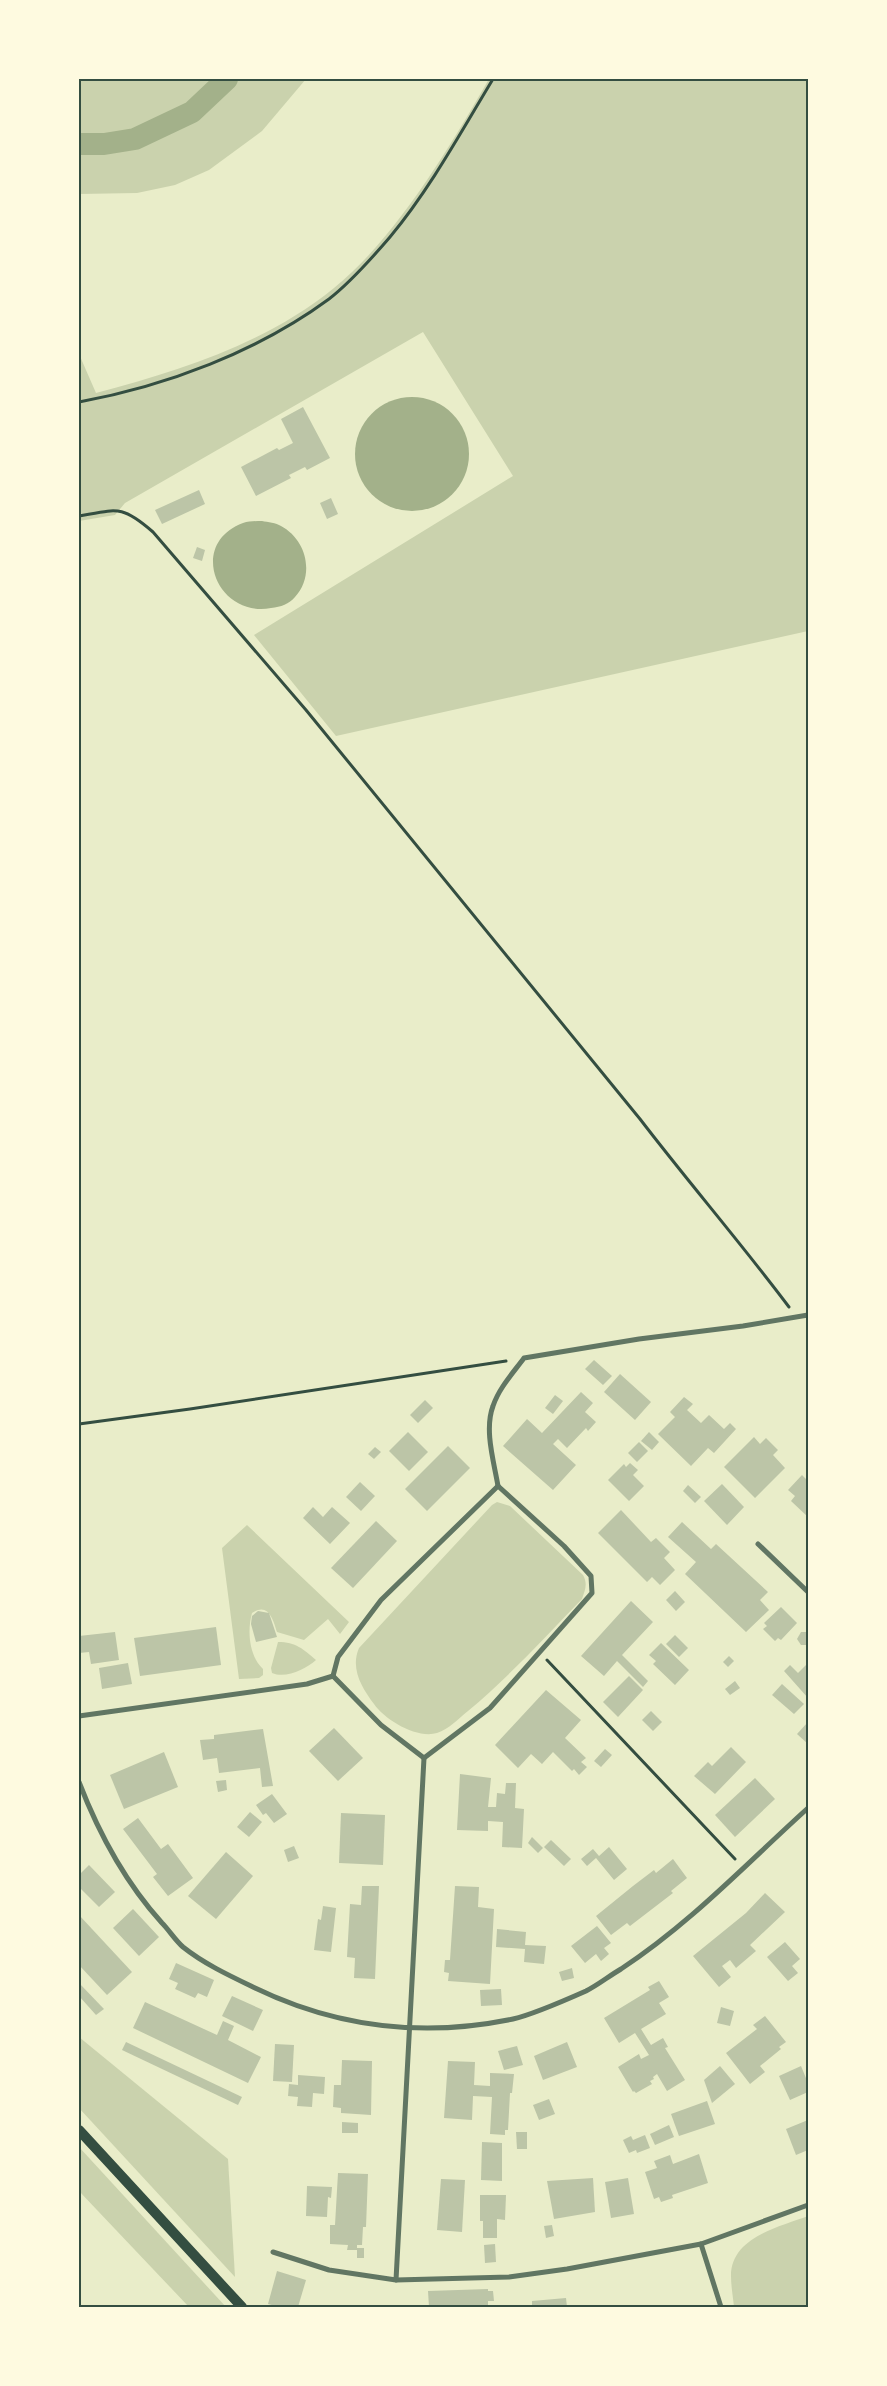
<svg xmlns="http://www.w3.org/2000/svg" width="887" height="2386" font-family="'Exo 2',sans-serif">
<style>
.green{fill:#cad2ad}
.water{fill:#a3b18a}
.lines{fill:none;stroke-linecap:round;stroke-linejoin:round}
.canal{stroke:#a3b18a;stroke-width:22}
.building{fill:#bcc5a7}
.path{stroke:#344e41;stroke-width:3}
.minor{stroke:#617663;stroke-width:5}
.secondary{stroke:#344e41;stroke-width:10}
.neatline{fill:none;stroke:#344e41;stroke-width:2}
</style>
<rect width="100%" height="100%" fill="#e9edc9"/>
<g class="green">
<path d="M79,79H306L262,131L209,170L175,185L137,193L79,194Z"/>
<path d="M489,79H808V631L336,736L254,635L513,476L423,332L125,503L115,515L79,521V354L96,393C180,371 265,344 334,288C395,239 450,147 489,79Z"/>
<path d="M497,1502L510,1506L583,1575C588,1584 585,1590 582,1599C545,1637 509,1677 468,1711C458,1719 449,1729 437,1733C417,1739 385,1720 374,1704C362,1688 350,1669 359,1648L492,1505Z"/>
<path d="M247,1525L349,1622L340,1634L328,1619L304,1640L277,1632C273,1619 268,1602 252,1613C247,1631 249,1656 263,1669V1675L259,1678L239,1679L222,1548Z"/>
<path d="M278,1642C296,1642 303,1649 316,1660C306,1669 286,1679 272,1673L271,1668Z"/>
<path d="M79,2037L228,2159L235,2277L79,2108Z"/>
<path d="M79,2147L226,2307H189L79,2191Z"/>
<path d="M808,2216V2307H734C733,2297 731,2286 731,2276C731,2237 779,2227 808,2216Z"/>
</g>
<g class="water">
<circle cx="412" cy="454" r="57"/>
<path d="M262,521C268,522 276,523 281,526C307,540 315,575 295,597C289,604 281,607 271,608C217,618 187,544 243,523C249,521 256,521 262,521Z"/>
</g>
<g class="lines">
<path class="canal" d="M79,144H104L135,139L192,112L227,79"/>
</g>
<g class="building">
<path d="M303,407L330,458L307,470L305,467L289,475L291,478L256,496L241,467L277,448L279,450L293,443L281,419Z"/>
<path d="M199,490L205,504L162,524L155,510Z"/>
<path d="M331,498L338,514L327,519L320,503Z"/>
<path d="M197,547L205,550L202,561L193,558Z"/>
<path d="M594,1360L612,1376L603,1385L585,1369Z"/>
<path d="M620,1374L651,1402L635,1420L604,1392Z"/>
<path d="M581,1392L593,1403L585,1412L596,1422L588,1431L586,1428L567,1448L558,1439L553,1444L576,1465L553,1490L503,1446L527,1419L542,1433Z"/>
<path d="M555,1395L563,1401L553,1414L545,1408Z"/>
<path d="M684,1397L693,1404L687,1410L701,1423L709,1415L724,1429L730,1423L736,1429L714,1453L708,1448L691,1466L658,1434L675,1417L670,1412Z"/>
<path d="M425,1400L433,1408L418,1423L410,1415Z"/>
<path d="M408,1432L428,1452L409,1471L389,1451Z"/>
<path d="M649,1432L659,1442L652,1450L641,1441Z"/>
<path d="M754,1437L760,1444L766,1438L778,1450L773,1455L785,1468L755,1498L724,1467Z"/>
<path d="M639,1442L648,1451L637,1462L628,1453Z"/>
<path d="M448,1446L470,1468L427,1511L405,1489Z"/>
<path d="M375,1447L381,1452L374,1459L368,1454Z"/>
<path d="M630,1463L638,1470L633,1475L644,1486L629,1501L608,1480L624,1464L626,1467Z"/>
<path d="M802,1475L808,1481V1517L791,1501L795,1496L788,1490Z"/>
<path d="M360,1482L375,1496L361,1511L346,1497Z"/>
<path d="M722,1484L744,1507L727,1525L704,1501Z"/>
<path d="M688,1485L701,1497L695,1503L683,1491Z"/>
<path d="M313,1507L323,1517L332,1507L350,1523L330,1544L303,1518Z"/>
<path d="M621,1510L651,1542L656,1538L670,1552L664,1558L675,1570L660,1585L652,1577L647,1582L598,1533Z"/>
<path d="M376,1521L397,1541L353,1588L331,1568Z"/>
<path d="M682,1522L711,1549L716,1544L768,1592L760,1600L769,1610L746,1632L685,1574L696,1562L668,1537Z"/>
<path d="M675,1591L685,1602L676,1611L666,1600Z"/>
<path d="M631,1601L653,1622L622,1655L648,1681L643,1687L617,1661L604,1676L581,1656Z"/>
<path d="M781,1607L797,1623L781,1640L778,1638L775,1641L763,1629L767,1626L764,1623Z"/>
<path d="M258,1611L269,1613L277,1637L256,1642L251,1624L252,1616Z"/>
<path d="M216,1627L221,1665L140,1676L134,1638Z"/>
<path d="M115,1632L119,1660L91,1664L89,1652L79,1653V1636Z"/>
<path d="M801,1632H808V1645H801L797,1639Z"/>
<path d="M675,1635L688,1648L679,1657L666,1644Z"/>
<path d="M661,1643L689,1670L675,1685L653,1664L656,1661L649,1655Z"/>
<path d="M729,1656L734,1661L728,1667L723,1662Z"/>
<path d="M128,1663L132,1684L102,1689L99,1668Z"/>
<path d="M790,1665L798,1673L806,1665L808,1667V1698L784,1671Z"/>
<path d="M629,1676L643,1690L618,1717L603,1702Z"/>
<path d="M735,1681L740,1688L730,1695L725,1689Z"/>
<path d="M782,1684L804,1704L794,1714L772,1695Z"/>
<path d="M546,1690L581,1720L565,1738L586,1758L581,1762L587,1767L579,1775L574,1769L572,1771L553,1752L542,1764L531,1754L518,1768L495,1745Z"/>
<path d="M651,1711L662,1722L653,1731L642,1720Z"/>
<path d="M808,1722V1744L797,1734Z"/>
<path d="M334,1728L363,1758L338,1781L309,1751Z"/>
<path d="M263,1729L273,1786L262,1787L260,1768L219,1773L217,1758L203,1760L200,1740L214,1739V1735Z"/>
<path d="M731,1747L746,1762L715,1794L694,1776L708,1762L712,1766Z"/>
<path d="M605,1749L612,1755L601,1767L594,1761Z"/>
<path d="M164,1752L178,1787L124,1809L110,1775Z"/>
<path d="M460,1774L491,1778L488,1807H496L497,1793L505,1794L506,1783H516L515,1808L524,1809L522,1848L502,1847L503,1822L488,1821V1831L457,1830Z"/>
<path d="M755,1778L775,1799L735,1837L715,1815Z"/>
<path d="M226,1780L227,1790L218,1792L216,1781Z"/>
<path d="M272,1794L287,1814L274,1823L266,1813L263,1815L256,1805Z"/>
<path d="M250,1812L262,1822L249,1837L237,1827Z"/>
<path d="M341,1813L385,1815L383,1865L339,1863Z"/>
<path d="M138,1818L161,1849L168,1844L193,1878L168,1896L153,1877L157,1874L123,1829Z"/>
<path d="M532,1837L543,1848L538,1853L528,1843Z"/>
<path d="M551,1840L571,1859L564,1866L544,1847Z"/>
<path d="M294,1846L299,1858L288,1862L284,1850Z"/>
<path d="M609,1847L627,1869L614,1880L596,1858L587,1866L581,1859L593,1849L599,1856Z"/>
<path d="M226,1852L253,1876L216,1919L188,1896Z"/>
<path d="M673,1859L687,1878L671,1891L673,1893L630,1926L627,1923L611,1935L596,1916L633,1886L654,1870L656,1873Z"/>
<path d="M89,1865L115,1892L99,1907L79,1887V1875Z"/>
<path d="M362,1886H379L375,1979L354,1978L355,1958L347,1957L350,1904L361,1905Z"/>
<path d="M455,1886L479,1887L478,1907L494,1909L490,1984L448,1981L449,1973L444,1972L445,1960H450Z"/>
<path d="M765,1893L785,1912L750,1945L756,1951L736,1968L730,1960L722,1966L731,1977L719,1987L693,1956L746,1913Z"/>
<path d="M323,1906L336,1908L331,1952L314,1950L318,1919L321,1920Z"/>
<path d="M133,1909L159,1937L139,1956L113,1928Z"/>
<path d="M79,1915L132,1972L107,1995L79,1965Z"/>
<path d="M597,1926L611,1943L604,1948L609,1954L601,1961L596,1954L585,1963L571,1946Z"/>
<path d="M497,1929L526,1932L525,1945L546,1946L544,1964L524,1962L525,1949L496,1947Z"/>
<path d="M785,1942L800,1959L792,1966L798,1973L788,1981L767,1957Z"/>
<path d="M176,1963L214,1980L207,1997L198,1993L195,1998L175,1989L178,1983L169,1979Z"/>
<path d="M572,1968L574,1978L562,1981L559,1972Z"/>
<path d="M659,1981L669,1997L659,2003L666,2014L641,2029L651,2045L663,2038L668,2047L665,2048L685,2080L667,2091L657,2074L653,2077L654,2079L650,2081L652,2084L636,2093L634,2091L633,2092L618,2067L639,2054L641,2059L649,2055L635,2033L619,2043L604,2018L650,1990L648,1987Z"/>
<path d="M79,1983L104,2009L96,2015L79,1996Z"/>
<path d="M501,1989L502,2005L481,2006L480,1990Z"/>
<path d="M232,1996L263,2010L253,2031L222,2016Z"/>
<path d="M145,2002L217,2035L223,2021L234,2026L228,2040L261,2057L248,2083L133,2028Z"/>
<path d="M721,2007L734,2011L730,2026L717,2023Z"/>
<path d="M765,2016L786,2042L779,2047L781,2049L760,2066L765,2072L750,2084L726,2053L757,2029L753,2025Z"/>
<path d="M126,2042L242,2097L238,2105L122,2050Z"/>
<path d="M567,2042L577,2067L543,2080L534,2056Z"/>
<path d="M275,2044L294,2045L292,2082L273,2081Z"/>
<path d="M517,2046L523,2065L504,2070L498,2051Z"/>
<path d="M342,2060L372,2061L371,2115L341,2113V2108L333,2107L334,2085H341Z"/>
<path d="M448,2061L475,2062L474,2085L490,2086V2073L514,2074L512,2093H510L508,2130H505V2135L490,2134L492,2097L473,2096L472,2120L444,2118Z"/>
<path d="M720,2066L735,2084L712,2103L704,2080Z"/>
<path d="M801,2066L808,2083V2092L790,2100L779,2076Z"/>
<path d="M298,2075L325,2077L324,2094L313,2093L312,2107L297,2106L298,2097L288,2096L289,2084L298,2085Z"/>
<path d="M549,2099L555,2114L539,2120L533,2105Z"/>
<path d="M707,2101L715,2124L679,2136L671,2114Z"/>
<path d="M808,2120V2150L796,2155L786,2129Z"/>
<path d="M342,2122L358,2123V2133H342Z"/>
<path d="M669,2125L674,2137L655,2145L650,2134Z"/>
<path d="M516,2132H527V2149H517Z"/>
<path d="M645,2135L650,2148L637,2153L636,2150L629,2153L623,2140L631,2136L633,2140Z"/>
<path d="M482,2142L502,2143V2181L481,2180Z"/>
<path d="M699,2154L708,2183L672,2195L673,2198L661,2202L659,2197L654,2199L645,2172L657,2168L654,2161L670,2155L673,2164Z"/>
<path d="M338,2173L368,2174L366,2227H363L362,2245H357V2248H364V2258H357V2250H347L348,2245L330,2244V2225H335Z"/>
<path d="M593,2178L595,2212L554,2219L547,2181Z"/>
<path d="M628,2178L634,2214L611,2218L605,2182Z"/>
<path d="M441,2179L465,2180L462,2232L437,2230Z"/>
<path d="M307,2186L332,2187L331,2198L328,2197L327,2217L306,2216Z"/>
<path d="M480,2195H506L505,2220L497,2219V2238H483V2221H480Z"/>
<path d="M552,2225L554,2236L546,2238L544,2226Z"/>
<path d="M495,2244L496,2262L485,2263L484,2245Z"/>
<path d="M277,2271L306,2280L298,2307H279L268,2304Z"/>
<path d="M488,2289V2291H493L494,2301H488V2305L483,2307H429L428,2291Z"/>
<path d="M566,2298L567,2307H532V2301Z"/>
</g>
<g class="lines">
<g class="path">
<path d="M79,402C166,386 257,352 329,299C351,282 372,258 390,237C430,189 461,132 493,79"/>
<path d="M79,516C118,509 122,505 153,532L306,710L640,1119C689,1183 741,1243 789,1307"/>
<path d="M79,1424L190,1409L506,1361"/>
<path d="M547,1660L735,1859"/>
</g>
<g class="minor">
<path d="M498,1486C494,1462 484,1430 493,1406C499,1388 513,1373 524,1358L639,1339L743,1326L808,1315"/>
<path d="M758,1544L808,1592"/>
<path d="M333,1676L338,1657L381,1600L498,1486"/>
<path d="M333,1676L381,1725L424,1758"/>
<path d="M79,1716L307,1684L333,1676"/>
<path d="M424,1758L490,1708L592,1593L591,1576L564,1546L498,1486"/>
<path d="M79,1782C99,1834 124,1881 162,1923C169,1930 175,1940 183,1947C203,1963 228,1975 251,1986C334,2027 422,2038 513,2019C531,2015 568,1999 586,1991C598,1985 609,1976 621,1969C691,1923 747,1863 808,1808"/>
<path d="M701,2244L721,2307"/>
<path d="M273,2252L329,2270L396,2280L509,2277L567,2269L701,2244L808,2205"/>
<path d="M396,2280L424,1758"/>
</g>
<path class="secondary" d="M79,2130L242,2307"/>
</g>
<rect width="887" height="2386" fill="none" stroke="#fefae0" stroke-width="160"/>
<rect x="80" y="80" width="727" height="2226" class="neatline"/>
</svg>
